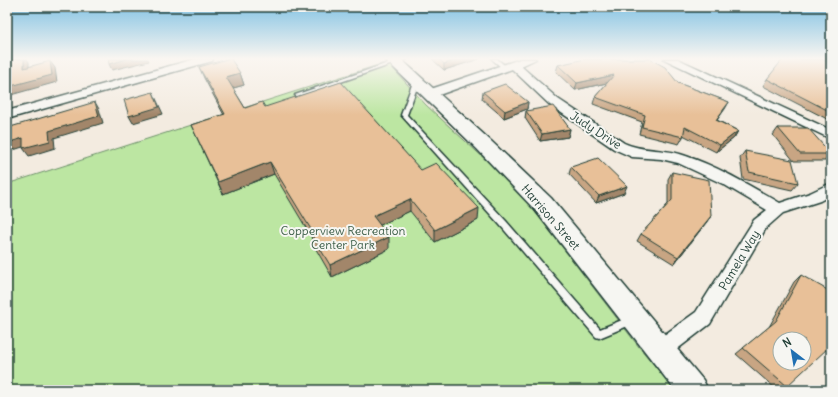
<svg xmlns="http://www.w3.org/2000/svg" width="838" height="397" font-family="Delius,sans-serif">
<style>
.green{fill:#bce6a2;stroke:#6e926b}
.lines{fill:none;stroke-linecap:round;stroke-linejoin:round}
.lane-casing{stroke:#1f3d34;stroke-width:3}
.street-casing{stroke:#1f3d34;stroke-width:3}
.secondary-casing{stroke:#1f3d34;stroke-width:3}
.lane{fill:#f6f6f2;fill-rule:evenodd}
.street{fill:#f6f6f2;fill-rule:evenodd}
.secondary{fill:#f6f6f2;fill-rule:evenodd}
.wall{fill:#c8a583;stroke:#1f3d34}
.shaded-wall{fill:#a2866a;stroke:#1f3d34}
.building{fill:#e8c098;stroke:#1f3d34;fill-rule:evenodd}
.labels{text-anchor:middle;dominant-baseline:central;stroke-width:4;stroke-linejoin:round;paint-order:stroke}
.street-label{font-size:12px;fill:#1f3d34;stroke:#f6f6f2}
.park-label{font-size:12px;fill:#3e5f4a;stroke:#f6f6f2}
</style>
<rect width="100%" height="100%" fill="#f3ebe0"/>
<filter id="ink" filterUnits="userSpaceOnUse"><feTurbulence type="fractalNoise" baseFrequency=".025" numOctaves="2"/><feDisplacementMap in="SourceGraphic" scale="8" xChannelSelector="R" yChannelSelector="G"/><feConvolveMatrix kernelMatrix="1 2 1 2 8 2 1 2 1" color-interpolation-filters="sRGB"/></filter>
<g filter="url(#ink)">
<path class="green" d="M387,62L426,105L501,174L529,204L639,347L675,390H7V184Z"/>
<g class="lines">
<defs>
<g id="lane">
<path d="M400,59H407L300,96L298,97L295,95Z"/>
<path d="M492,59H497L508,68L505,70L503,69Z"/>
<path d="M416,80L419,82L407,115L506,221L600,329L632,316L635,317L636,320L635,323L599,338L596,337L500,225L402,116L401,115L413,82Z"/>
</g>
<g id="street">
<path d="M195,59H213L212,61L7,119V111Z"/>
<path d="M520,59H536L521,66L558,99L624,143C643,152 666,148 686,156C719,167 750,186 780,203L810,193L831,183V195L820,201L783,213L766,228L710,324L667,357L660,359L653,357L650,350L653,343L696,312L754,220L767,210L723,184L678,163L661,159L632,157L614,149L550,105L512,69L433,97H425L423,94L425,91Z"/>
<path d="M664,59H678L831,130V139Z"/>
</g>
<path id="secondary" d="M385,59H401L491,141L551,198L703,380L708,390H675L535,210L477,149Z"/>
</defs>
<use href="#lane" class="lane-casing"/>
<use href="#street" class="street-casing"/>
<use href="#secondary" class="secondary-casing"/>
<use href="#lane" class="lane"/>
<use href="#street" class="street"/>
<use href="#secondary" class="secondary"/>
</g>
<g class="wall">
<path d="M432,59H479L444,70Z"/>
<path d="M831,63V121L763,86L767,79Z"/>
<path d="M558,65L678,83L729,102L717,120L738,131L734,138L716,152L683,135V137L679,144L639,134L642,122L593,104L595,97L607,83L575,90L556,72Z"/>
<path d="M199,67L240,73L244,85L233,88L245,108L265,107L421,170L478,220L435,242L410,211L380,225L389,249L332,277L313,244L311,236L274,174L223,194L191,125L224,115L204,78Z"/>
<path d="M483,92L528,102L527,109L504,118L482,99Z"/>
<path d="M526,111L570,129L568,137L540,141L525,118Z"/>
<path d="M778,128L831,153V154L825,161H794L773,135Z"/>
<path d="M745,151L798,183L792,190L743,179L740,158Z"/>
<path d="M571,167L624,193L596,203L569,174Z"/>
<path d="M672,172L711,216L674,264L637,241L641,234L668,204V179Z"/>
<path d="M831,234V243L827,241Z"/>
<path d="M801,275L787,386L782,390H777L736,354L769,327L794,282Z"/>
</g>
<g class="shaded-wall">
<path d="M24,59H27L29,62V75L24,68Z"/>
<path d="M127,59H148L149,61L112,70L109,64Z"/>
<path d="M459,59H479L444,70V64Z"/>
<path d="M50,61L55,68L57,82L7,96V87Z"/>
<path d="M240,73L244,85L230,89L226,77Z"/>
<path d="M614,75L611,82L575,90L577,83Z"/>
<path d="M153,92L163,114L133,123L129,116Z"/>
<path d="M95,102L99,109L103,123L54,138L55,148L29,156L23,148L49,131Z"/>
<path d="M528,102L527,109L504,118L505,111Z"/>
<path d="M729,102L725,109L712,127L716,120Z"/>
<path d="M570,129L568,137L540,141L542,134Z"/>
<path d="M738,131L734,138L716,152L720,145Z"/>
<path d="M23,138L29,145L7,152V143Z"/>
<path d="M270,162L274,174L223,194L218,182Z"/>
<path d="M627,186L624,193L596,203L599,196Z"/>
<path d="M410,199V211L374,228L373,216Z"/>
<path d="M479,208L478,220L435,242V230Z"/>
<path d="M711,216L706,223L674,264L678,257Z"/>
<path d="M389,237V249L332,277L330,265Z"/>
</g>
<g class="building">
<path d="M9,59H24V68L50,61L52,75L7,87V60Z"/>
<path d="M108,59H127L109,64Z"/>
<path d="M227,59H231L240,73L226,77L245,108L262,102L265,107L341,82L421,170L436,163L479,208L435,230L410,199L373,216L389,237L330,265L310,232L312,231L270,162L218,182L191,125L225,114L199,67Z"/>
<path d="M439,59H459L444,64Z"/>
<path d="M585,59H650L665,67L678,83L729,102L716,120L738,131L720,145L685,127L683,137L642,127L645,115L595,97L614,75L577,83L558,65Z"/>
<path d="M783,59H821L831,63V112L767,79Z"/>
<path d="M505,84L528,102L505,111L483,92Z"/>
<path d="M153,92L159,107L129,116L124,100Z"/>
<path d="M95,102L99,116L49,131L50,141L23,148V138L7,143V128Z"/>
<path d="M553,106L570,129L542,134L526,111Z"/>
<path d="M778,128H808L831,154H800Z"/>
<path d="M745,151L792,160L798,183L749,172Z"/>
<path d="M598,158L627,186L599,196L571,167Z"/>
<path d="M672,172L709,180L711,216L678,257L641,234L672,200Z"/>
<path d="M801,275L831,292V341L828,348L787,386L743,348L776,321ZM780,339H804V363H780Z"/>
</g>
</g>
<linearGradient id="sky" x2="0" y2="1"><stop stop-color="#7fc1e3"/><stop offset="0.51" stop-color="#faf6f1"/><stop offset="1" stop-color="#faf6f1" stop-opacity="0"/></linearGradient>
<rect width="838" height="115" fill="url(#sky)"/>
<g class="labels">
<g class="street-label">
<text transform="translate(596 130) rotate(33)">Judy Drive</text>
<text transform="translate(551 217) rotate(49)">Harrison Street</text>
<text transform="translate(739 260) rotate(-59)">Pamela Way</text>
</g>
<g class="park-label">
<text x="343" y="230">Copperview Recreation<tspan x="343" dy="14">Center Park</tspan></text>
</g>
</g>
<rect width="838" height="397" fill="none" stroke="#f6f6f2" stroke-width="24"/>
<rect x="12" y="12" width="814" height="373" fill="none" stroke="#1f3d34" stroke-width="1.5" filter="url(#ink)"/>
<g transform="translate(792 351) rotate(329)"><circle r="19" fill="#f6f6f2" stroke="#a0aca6"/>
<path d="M0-3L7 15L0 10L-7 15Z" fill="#1f6fb2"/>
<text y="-6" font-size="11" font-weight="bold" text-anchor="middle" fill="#1f3d34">N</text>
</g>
</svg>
